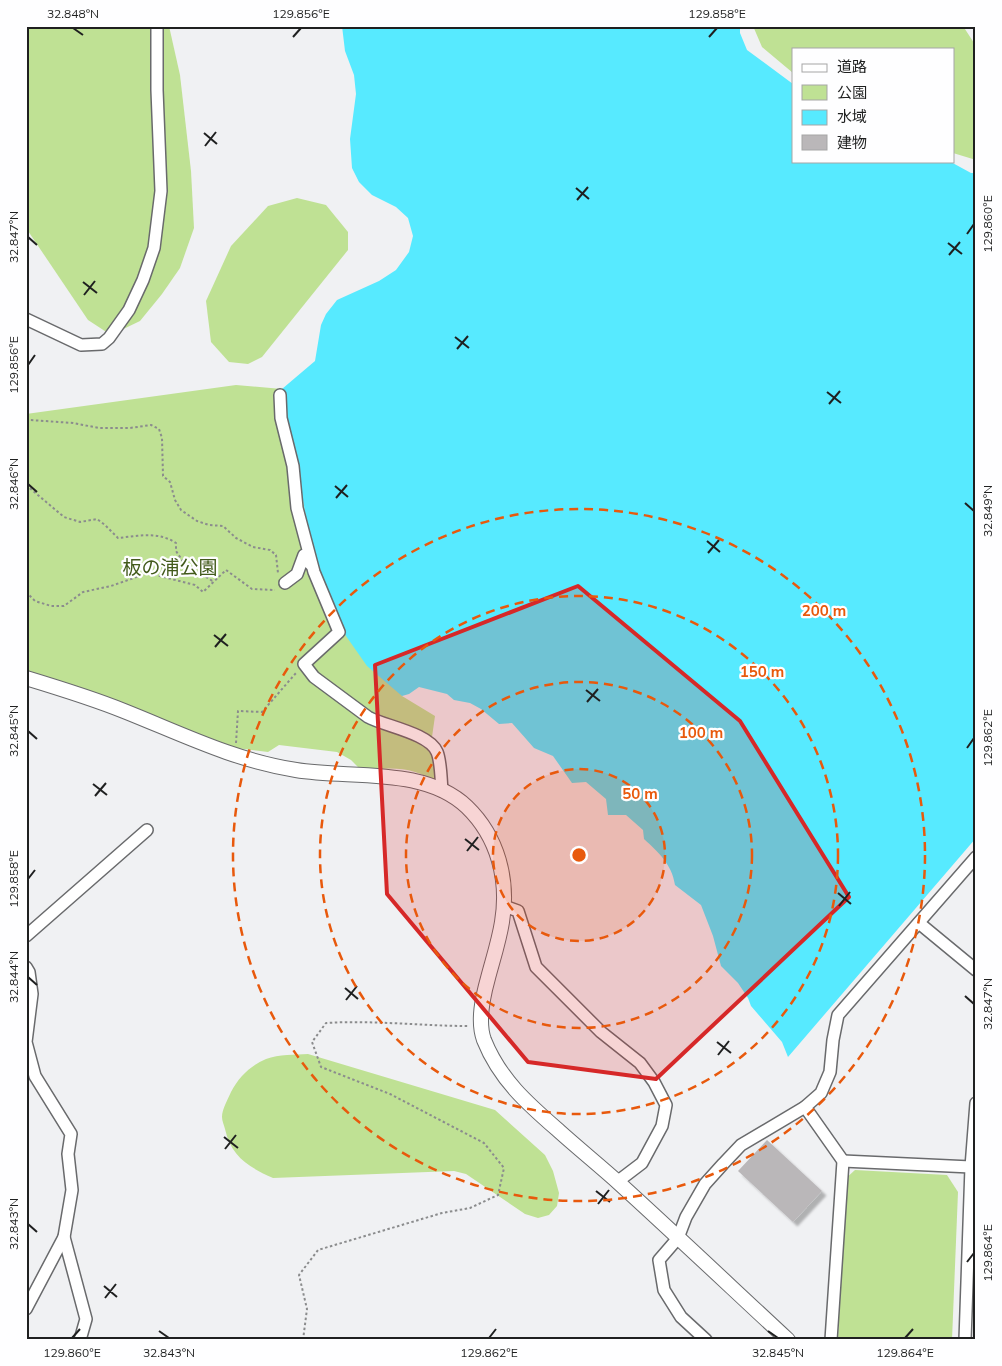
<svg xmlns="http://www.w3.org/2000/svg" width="1002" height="1366" font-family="Mulish,'Noto Sans JP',sans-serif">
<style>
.green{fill:#bfe194}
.water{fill:#57eaff}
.building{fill:#bab7b9;filter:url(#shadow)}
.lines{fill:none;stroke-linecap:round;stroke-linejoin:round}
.minor-casing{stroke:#696a6c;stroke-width:14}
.tertiary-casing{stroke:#696a6c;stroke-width:16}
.path{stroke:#8b8c8d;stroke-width:2;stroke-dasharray:2.5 2.5;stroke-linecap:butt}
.minor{stroke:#fff;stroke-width:11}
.tertiary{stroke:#fff;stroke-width:14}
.marked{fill:#d62828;fill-opacity:0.2;stroke:#d62828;stroke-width:4;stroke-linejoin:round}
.ticks{fill:none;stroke:#1f2020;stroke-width:2}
.ring{fill:none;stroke:#e8590c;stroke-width:2.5;stroke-dasharray:9 6}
.labels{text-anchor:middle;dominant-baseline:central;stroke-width:4.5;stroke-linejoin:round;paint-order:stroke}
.park-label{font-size:19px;fill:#425a1b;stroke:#fefeff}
.centre{fill:#e8590c;stroke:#fefeff;stroke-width:2.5}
.ring-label{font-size:15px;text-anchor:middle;font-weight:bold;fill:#e8590c;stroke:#fefeff;stroke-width:4.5;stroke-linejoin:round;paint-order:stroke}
.neatline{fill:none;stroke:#1f2020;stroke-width:2}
.ticks-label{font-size:12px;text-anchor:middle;fill:#1f2020}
</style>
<defs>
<filter id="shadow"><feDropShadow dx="4.5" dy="4.5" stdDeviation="1" flood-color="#0004"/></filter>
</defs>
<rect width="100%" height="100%" fill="#f0f1f3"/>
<g class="green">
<path d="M26,26H169L180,75L191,171L194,228L180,268L162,294L140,321L111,335L88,320L26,228Z"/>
<path d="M753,26H963L976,46V160L953,153V49H793V73L762,47Z"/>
<path d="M297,198L326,205L348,232V250L262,357L248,364L229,362L211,342L206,301L231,246L268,206Z"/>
<path d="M236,385L282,389L283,416L297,467L306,517L402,696L435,716L431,744L437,781C429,779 423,774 415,772C397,766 379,770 360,769L351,760L337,752L279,745L268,752L236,748L210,738L188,733L26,674V414Z"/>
<path d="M308,1054L495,1110L545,1155L553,1171L559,1193L557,1206L549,1215L538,1218L525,1214L466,1174L454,1171L273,1178C248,1167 231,1156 225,1129C224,1125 222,1121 222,1117C222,1109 228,1099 231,1092C239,1077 250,1066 266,1059C279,1054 295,1055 308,1054Z"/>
<path d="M855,1170L947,1175L958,1192L952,1340H838L844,1180Z"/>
</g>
<path class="water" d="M342,26H740V33L747,50L793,84V161H949L971,173H976V838L788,1057L782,1042L751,1006L748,998L738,983L721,966L713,936L701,905L675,885C672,864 658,852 644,839L643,830L626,815H608L606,799L586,782L572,783L553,756L534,748L512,723L499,724L481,709L470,703L454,700L447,694L419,687L409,694L402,696L367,666L346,636L334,611L315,558L306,517L297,467L283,416L282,389L315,361L321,325L326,314L337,300L379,281L396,270L409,252L413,236L408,218L396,207L372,195L359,182L352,168L350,139L356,94L354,75L345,51Z"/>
<path class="building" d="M767,1140L822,1191L793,1222L738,1171Z"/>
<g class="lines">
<defs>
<g id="minor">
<path d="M26,319L81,345L102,344L109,338L129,310L143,280L154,248L161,191L157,90V26"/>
<path d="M280,395L281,418L293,466L297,508L314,572L339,632L304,664L314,677L368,717C384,726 429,733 437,752C441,761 441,780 442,791"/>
<path d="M285,583L297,574L304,555L310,564"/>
<path d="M504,906L518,911L536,967L601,1032L640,1063L654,1082L666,1105L662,1126L642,1163L617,1182"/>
<path d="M919,923L976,970"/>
<path d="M26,936L147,830"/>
<path d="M26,967L29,972L32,994L26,1042L35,1076L71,1134L68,1154L72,1190L64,1237L26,1309"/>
<path d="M805,1107L843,1161L831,1340"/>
<path d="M843,1161L971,1167"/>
<path d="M64,1237L86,1319L80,1340"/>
<path d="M706,1340L681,1317L664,1290L659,1260L678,1238L686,1217L705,1184L723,1164L741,1145L805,1107L821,1093L830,1072L833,1040L838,1015L976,857"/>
<path d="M965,1340L971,1167L976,1103"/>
</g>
<path id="tertiary" d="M26,678C59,688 92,698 124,711C182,734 233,760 296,770C350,779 424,766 467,807C498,837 509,880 502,922C499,941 493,959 488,978C483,996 477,1021 484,1040C500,1080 528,1104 559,1131C579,1149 600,1166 620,1184C676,1235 732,1288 788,1340"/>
</defs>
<use href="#minor" class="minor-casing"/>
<use href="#tertiary" class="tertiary-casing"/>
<g class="path">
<path d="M26,421L30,420L73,423L99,428H130L151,425L159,429L162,438L163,476L170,482L175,500L181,510L197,521L209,525L223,526L236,538L253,547L270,550L276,555L278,573"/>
<path d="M26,485L64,517L80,522L97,519L105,525L118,538C137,536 158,531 176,543V551L184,563L214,582"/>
<path d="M26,592L35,601L51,606H64L83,592L111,586L148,573L195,585L203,592L226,570L252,589L275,590"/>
<path d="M236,743L238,711L262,712L296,673"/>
<path d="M303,1340L307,1309L299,1275L318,1250L442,1213L470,1208L498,1195L504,1168L484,1143L390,1094L321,1067L312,1042L326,1023C374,1020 421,1026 469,1026"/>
</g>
<use href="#minor" class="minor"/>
<use href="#tertiary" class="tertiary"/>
</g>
<path class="marked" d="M578,586L740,721L849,897L656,1079L528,1062L387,894L375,665Z"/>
<path class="ticks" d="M73,28L83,35M293,37L301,28M709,37L717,28M204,133L217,144M205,146L216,132M576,188L589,199M577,200L588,187M967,234L974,224M28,237L37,245M948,243L962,254M949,255L960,242M83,282L97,293M84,295L95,281M455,337L469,348M457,349L468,336M28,365L35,355M827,392L841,403M829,404L840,391M28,484L37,492M335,486L348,497M336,498L347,485M965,503L974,511M707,541L720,552M708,553L719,540M214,635L228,646M215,647L226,634M586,690L600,701M587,702L598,689M28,731L37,739M967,748L974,738M93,784L107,795M95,796L106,783M465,839L479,850M467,851L478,837M28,879L35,870M838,893L851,904M839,906L850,892M28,977L37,985M345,988L358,999M965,996L974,1004M346,1000L357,986M717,1042L731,1053M718,1055L729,1041M224,1137L238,1148M225,1149L236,1135M596,1191L610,1202M598,1204L609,1190M28,1224L37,1232M967,1262L974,1253M104,1286L117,1297M105,1298L116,1284M159,1331L169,1338M768,1331L778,1338M72,1338L80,1329M489,1338L496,1329M905,1338L913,1329"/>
<circle cx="579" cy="855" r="86" fill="#e8590c" fill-opacity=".12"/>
<g class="ring">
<circle cx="579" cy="855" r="86"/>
<circle cx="579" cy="855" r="173"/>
<circle cx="579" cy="855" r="259"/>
<circle cx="579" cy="855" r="346"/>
</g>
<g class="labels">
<g class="park-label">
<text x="170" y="567">板の浦公園</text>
</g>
</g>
<circle cx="579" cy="855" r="8" class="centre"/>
<g class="ring-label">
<text x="824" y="616">200 m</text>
<text x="762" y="677">150 m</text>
<text x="701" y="738">100 m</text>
<text x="640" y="799">50 m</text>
</g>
<rect width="1002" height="1366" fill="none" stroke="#fefeff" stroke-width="55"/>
<rect x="792" y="48" width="162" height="115" fill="#fefeff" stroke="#a5a5a6"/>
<rect x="802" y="64" width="25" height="8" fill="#ffffff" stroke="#a5a5a6"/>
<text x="837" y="72" font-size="15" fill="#1f2020">道路</text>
<rect x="802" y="85" width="25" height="15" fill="#bfe194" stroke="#a5a5a6"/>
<text x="837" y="98" font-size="15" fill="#1f2020">公園</text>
<rect x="802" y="110" width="25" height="15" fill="#57eaff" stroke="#a5a5a6"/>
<text x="837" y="122" font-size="15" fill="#1f2020">水域</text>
<rect x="802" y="135" width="25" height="15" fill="#bab7b9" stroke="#a5a5a6"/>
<text x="837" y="148" font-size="15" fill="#1f2020">建物</text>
<rect x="28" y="28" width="946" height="1310" class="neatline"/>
<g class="ticks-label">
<text x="73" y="18">32.848°N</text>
<text x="301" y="18">129.856°E</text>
<text x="717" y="18">129.858°E</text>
<text transform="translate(988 224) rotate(-90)" y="4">129.860°E</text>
<text transform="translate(14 237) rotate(-90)" y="4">32.847°N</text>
<text transform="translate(14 365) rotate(-90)" y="4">129.856°E</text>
<text transform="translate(14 484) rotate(-90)" y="4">32.846°N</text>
<text transform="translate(988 511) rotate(-90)" y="4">32.849°N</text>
<text transform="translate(14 731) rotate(-90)" y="4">32.845°N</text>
<text transform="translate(988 738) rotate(-90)" y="4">129.862°E</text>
<text transform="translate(14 879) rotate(-90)" y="4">129.858°E</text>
<text transform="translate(14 977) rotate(-90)" y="4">32.844°N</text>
<text transform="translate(988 1004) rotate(-90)" y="4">32.847°N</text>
<text transform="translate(14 1224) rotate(-90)" y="4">32.843°N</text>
<text transform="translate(988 1253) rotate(-90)" y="4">129.864°E</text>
<text x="72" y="1357">129.860°E</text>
<text x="169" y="1357">32.843°N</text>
<text x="489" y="1357">129.862°E</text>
<text x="778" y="1357">32.845°N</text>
<text x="905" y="1357">129.864°E</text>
</g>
</svg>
